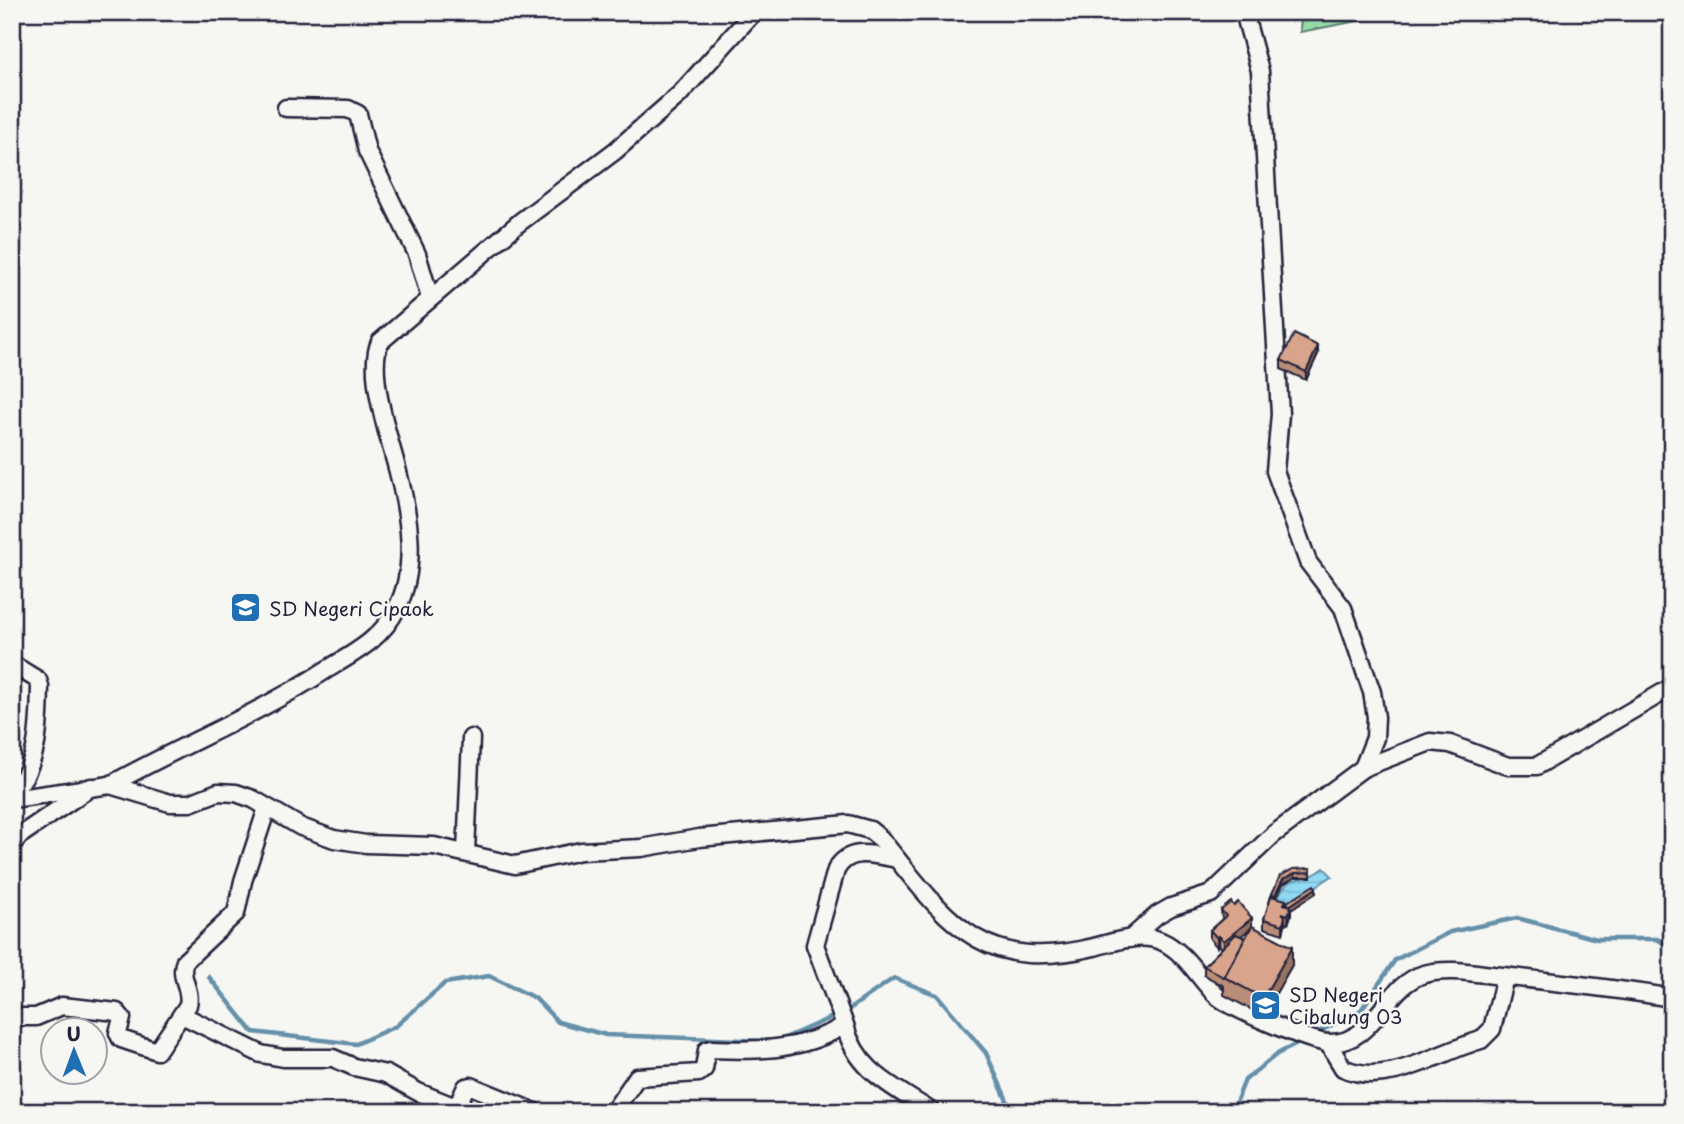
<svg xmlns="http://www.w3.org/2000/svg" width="1684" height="1124" font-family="'Playpen Sans',sans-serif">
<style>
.green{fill:#95dba8;stroke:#5c7e72;stroke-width:2}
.water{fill:url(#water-rules);stroke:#6590aa;stroke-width:2}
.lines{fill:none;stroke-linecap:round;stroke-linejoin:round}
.stream{stroke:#6590aa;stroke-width:4.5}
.minor-casing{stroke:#22223b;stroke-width:21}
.minor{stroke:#f6f6f2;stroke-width:16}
.wall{fill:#ba8d78;stroke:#22223b;stroke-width:2;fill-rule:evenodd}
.shaded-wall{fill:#977362;stroke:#22223b;stroke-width:2}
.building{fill:#d8a48c;stroke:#22223b;stroke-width:2}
.labels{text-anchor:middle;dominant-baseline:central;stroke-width:5;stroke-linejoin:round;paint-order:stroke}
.poi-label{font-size:19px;fill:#22223b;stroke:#f6f6f2;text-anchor:start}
</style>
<defs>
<pattern id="water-rules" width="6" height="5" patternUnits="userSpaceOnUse" patternTransform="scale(1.75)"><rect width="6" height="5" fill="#92d9f4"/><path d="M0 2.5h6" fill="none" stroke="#7ebad2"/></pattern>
</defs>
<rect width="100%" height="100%" fill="#f6f6f2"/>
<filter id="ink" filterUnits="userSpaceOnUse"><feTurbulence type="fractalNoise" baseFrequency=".0143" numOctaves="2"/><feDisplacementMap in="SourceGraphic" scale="14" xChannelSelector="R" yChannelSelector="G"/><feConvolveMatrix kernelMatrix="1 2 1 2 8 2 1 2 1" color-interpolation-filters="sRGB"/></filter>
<g filter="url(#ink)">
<path class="green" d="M1301,12H1405L1300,32Z"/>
<path class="water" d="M1324,868L1332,876L1286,906L1276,901C1291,868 1301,887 1324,868Z"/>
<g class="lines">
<g class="stream">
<path d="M209,977L253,1032L356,1044L396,1026L445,983L489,976L535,998L558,1022L606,1035L769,1041"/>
<path d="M845,1012L894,978L937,995L986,1053L1012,1112"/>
<path d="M1313,1035L1361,1010L1395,960L1450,932L1517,918L1597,939H1657L1672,948"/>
<path d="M778,1041L837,1015"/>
<path d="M1232,1112L1245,1080L1277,1054L1303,1041"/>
</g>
<defs>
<g id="minor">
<path d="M1244,12L1260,71L1280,414L1275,471L1308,562L1343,608L1372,692L1376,717L1375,738L1363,768"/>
<path d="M286,108L348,109L358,114L367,151L417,254L430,298"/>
<path d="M12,664L38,680L40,686C39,724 40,764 12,793"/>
<path d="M110,785C181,745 257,715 326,670C354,653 382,639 397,608C418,567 409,515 398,472C390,440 366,372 380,342L520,222L615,151L679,95L754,12"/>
<path d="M12,799L110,785L170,803H190L218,792L236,793L253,799L301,827L334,839L366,844L434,846L515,865L581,851L641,848L699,838L848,824L870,830L881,839C946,919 979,975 1094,947C1114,942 1141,932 1161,941C1186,952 1198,978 1217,996C1232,1009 1310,1042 1329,1043C1375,1044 1384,986 1424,974C1450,967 1478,974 1503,976C1560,983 1616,988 1672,998"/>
<path d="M12,845L19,836L91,787"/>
<path d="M466,852L471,738"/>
<path d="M1130,939L1157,915L1171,907L1211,894L1274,834L1363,768L1430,742L1450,744L1508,766H1537L1672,687"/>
<path d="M182,1015L261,1054L283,1058H333L354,1067L386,1074L418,1092L453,1106L458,1104L466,1087L471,1086L535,1112"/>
<path d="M12,1017H36L62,1006L117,1012L122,1018L118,1033L121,1039L157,1051L188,1005C192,989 178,977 185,961L236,913L243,881L267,808"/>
<path d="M845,1025C856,1072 895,1087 932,1112"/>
<path d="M1328,1043L1343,1068C1387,1088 1438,1052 1481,1040L1492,1029L1505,977"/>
<path d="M613,1112L637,1077L699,1073L704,1069L707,1050L711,1049C759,1051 802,1051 845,1025L815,945L836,870C849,846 874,855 897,859"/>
</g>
</defs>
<use href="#minor" class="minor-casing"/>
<use href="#minor" class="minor"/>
</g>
<g class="wall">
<path d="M1318,354L1306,380L1281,369V360Z"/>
<path d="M1311,868V877H1295L1283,884L1277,897L1287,905V902L1316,893L1291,909V915L1288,924L1285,923L1283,934L1264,928V919L1272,894L1280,876Z"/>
<path d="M1221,910L1252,926L1292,965L1263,1016L1224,995V986L1204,975V966L1222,948L1219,945L1217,947L1210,939V930L1222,919ZM1250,928L1245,938L1241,936Z"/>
</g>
<g class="shaded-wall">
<path d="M1318,346V354L1306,380V372Z"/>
<path d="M1295,873V877L1283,884L1275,900V895L1283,879Z"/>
<path d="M1316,888V893L1291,909V915L1288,924L1289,906Z"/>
<path d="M1285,916V925L1283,934V925Z"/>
<path d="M1252,918V927L1224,950V941Z"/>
<path d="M1219,936V945L1217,947V938Z"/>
<path d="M1292,947V965L1263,1016V998Z"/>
</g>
<g class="building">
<path d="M1294,334L1318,346L1306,372L1281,360Z"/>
<path d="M1311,868V872L1295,873L1283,879L1275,895L1272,894L1280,876L1293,869Z"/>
<path d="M1314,885L1316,888L1289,906L1287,902Z"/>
<path d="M1271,896L1286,900L1284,904L1291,906L1288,915L1282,913L1285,916L1283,925L1264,919Z"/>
<path d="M1231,902L1234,906L1238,902L1252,918L1224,941L1219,936L1217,938L1210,930L1226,916L1221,910Z"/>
<path d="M1252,926L1292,947L1263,998L1224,977Z"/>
<path d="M1236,934L1245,938L1224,977L1225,978L1204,966Z"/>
</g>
</g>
<defs>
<symbol id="school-square" viewBox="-11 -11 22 22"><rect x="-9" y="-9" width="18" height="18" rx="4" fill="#1f6fb2" stroke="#f6f6f2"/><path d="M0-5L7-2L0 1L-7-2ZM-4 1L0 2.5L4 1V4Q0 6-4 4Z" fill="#fff"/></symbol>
</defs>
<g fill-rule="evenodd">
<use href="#school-square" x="228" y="590" width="35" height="35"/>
<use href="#school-square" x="1248" y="988" width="35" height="35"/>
</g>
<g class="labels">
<g class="poi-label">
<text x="269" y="608">SD Negeri Cipaok</text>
<text x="1289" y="994">SD Negeri<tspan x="1289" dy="22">Cibalung 03</tspan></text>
</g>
</g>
<rect width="1684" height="1124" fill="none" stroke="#f6f6f2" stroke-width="42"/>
<rect x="21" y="21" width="1642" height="1082" fill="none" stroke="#22223b" stroke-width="2.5" filter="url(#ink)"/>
<g transform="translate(74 1051) rotate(359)"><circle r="33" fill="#f6f6f2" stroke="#a1a1a9" stroke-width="2"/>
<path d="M0-5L12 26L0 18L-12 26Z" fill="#1f6fb2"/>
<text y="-10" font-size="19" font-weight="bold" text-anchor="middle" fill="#22223b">U</text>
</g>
</svg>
